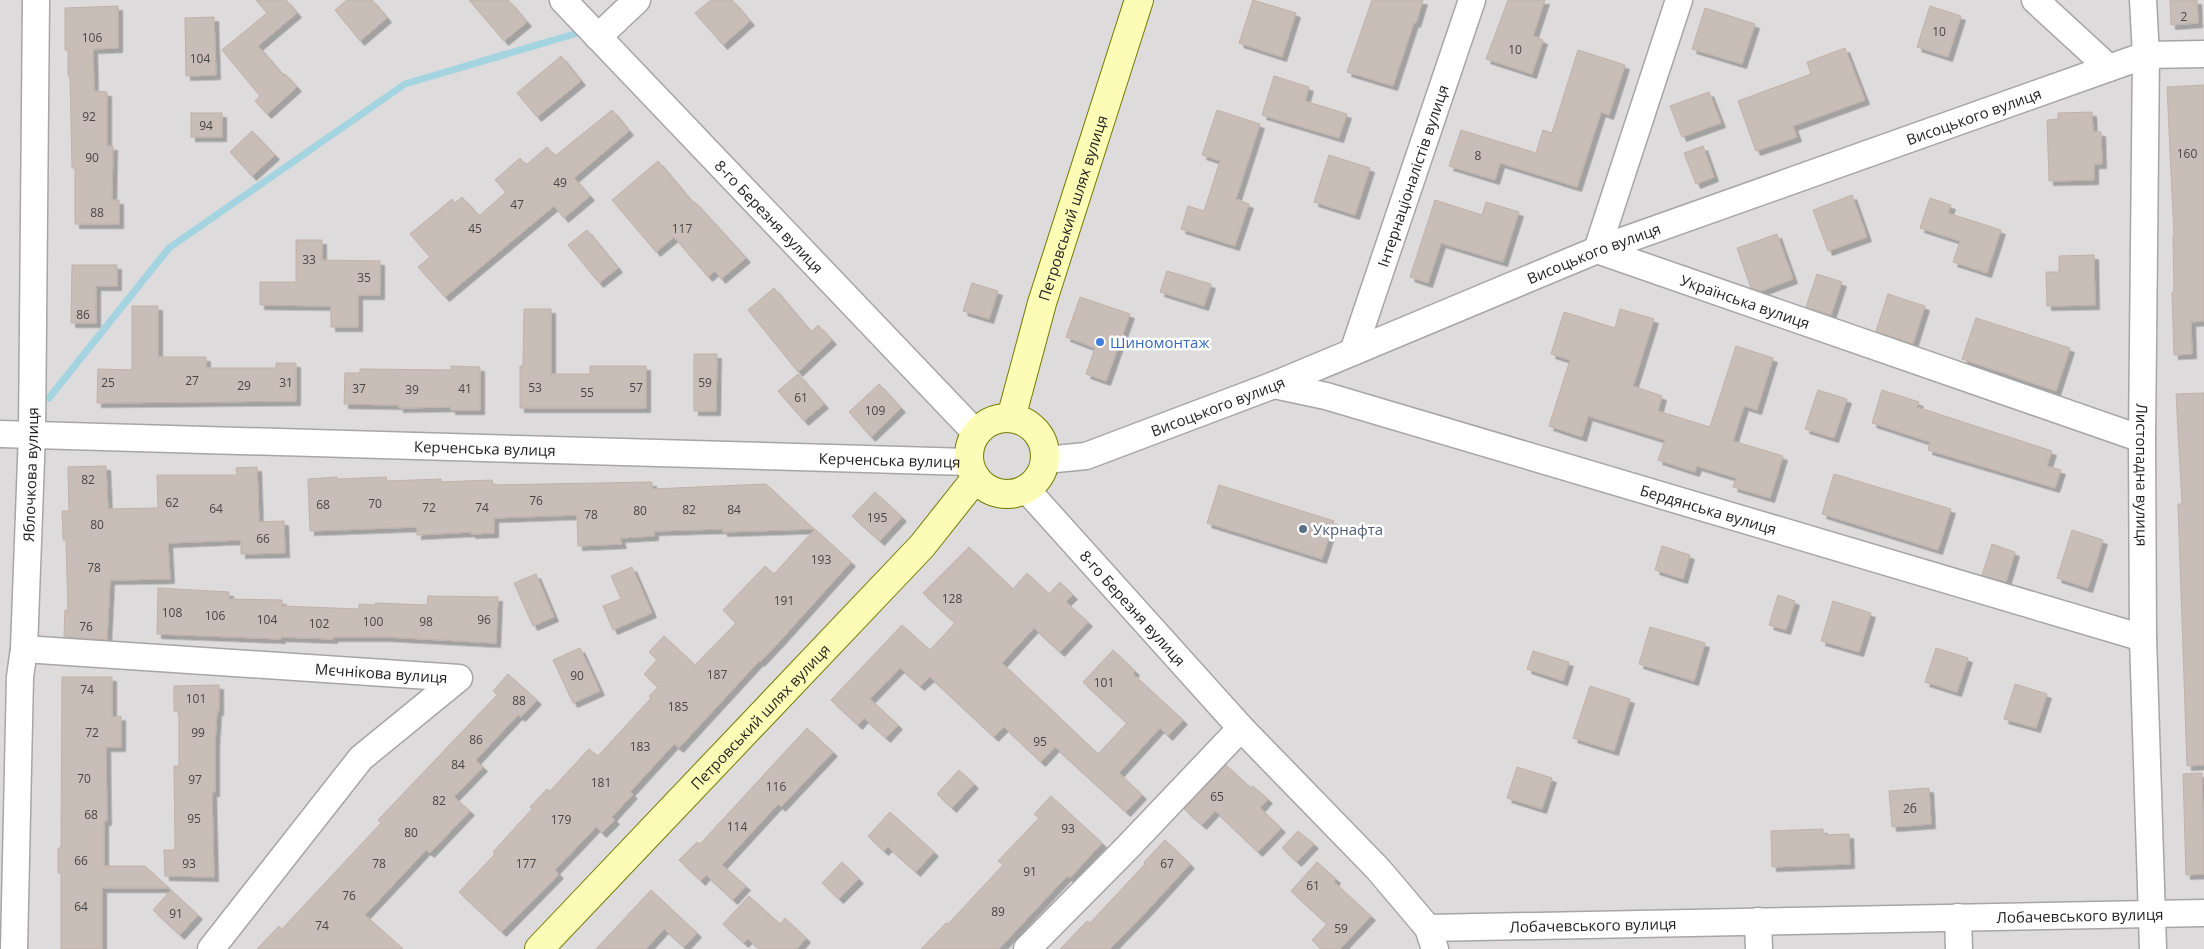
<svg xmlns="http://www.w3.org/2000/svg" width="2204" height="949" font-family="'Open Sans',sans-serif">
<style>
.residential{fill:#dddbdc}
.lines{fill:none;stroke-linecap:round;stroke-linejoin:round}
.stream{stroke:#a3d4df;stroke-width:7}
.building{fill:#c8bdb7;stroke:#c2b1a6;filter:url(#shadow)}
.street-casing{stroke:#a6a6a6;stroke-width:29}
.secondary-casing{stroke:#737b00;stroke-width:30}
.street{stroke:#fff;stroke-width:26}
.secondary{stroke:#fcfcb6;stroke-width:28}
.shop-dot{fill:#3f7fe0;stroke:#fff;stroke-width:2}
.service-dot{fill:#5c6f8a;stroke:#fff;stroke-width:2}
.labels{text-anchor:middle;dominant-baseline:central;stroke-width:5;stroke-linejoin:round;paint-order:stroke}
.number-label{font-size:12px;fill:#494645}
.street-label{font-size:15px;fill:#1f1f1f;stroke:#fff}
.shop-label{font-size:15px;fill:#366cbe;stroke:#fff;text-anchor:start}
.service-label{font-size:15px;fill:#4e5e75;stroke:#fff;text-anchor:start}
</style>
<defs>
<filter id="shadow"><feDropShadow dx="4.5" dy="4.5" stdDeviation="0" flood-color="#0004"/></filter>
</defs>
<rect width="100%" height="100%" fill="#f0ebe4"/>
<rect class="residential" x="0" y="0" width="2204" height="949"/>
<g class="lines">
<path class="stream" d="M49,398L169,248L405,84L581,32"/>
</g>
<g class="building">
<path d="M256,0H286L297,13L258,46L283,75L285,74L297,87L267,114L255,101L260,96L222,50L267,13Z"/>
<path d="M347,0H372L387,18L360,41L335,10Z"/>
<path d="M469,0H508L527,22L504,41Z"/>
<path d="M711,0H732L750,21L723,45L695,13Z"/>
<path d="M1253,0L1296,13L1282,57L1239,43Z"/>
<path d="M1372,0H1423L1416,23L1414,22L1393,86L1347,72Z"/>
<path d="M1508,0H1545L1533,36L1543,40L1532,74L1486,59Z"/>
<path d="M2170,0H2197L2198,23L2171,25Z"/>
<path d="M118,6V48L93,49L94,91L107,92V146H113L112,200H119V224H75V168H72L70,76H68V50H65V8Z"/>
<path d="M1930,6L1961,16L1948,57L1917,47Z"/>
<path d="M1705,8L1755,24L1742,64L1692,49Z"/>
<path d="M214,17L216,75L186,76L185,18Z"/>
<path d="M1845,48L1865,100L1793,126L1797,137L1756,151L1738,101L1811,74L1807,62Z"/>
<path d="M1578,50L1625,65L1609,115L1601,112L1577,187L1500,163L1495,180L1449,166L1461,130L1536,153L1543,130L1552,133Z"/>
<path d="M561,56L581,81L537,117L517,93Z"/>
<path d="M1274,76L1309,87L1305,101L1347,114L1339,138L1262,115Z"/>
<path d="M2204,85V321L2191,322L2192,354L2174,355L2172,292H2174L2173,236H2174L2167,87Z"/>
<path d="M1709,92L1721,123L1682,137L1670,106Z"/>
<path d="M612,110L629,131L574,178L590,196L564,218L554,206L445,297L418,267L430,257L410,234L452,199L455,203L462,197L479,216L506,192L495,180L520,158L526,165L547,147L555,156Z"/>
<path d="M1217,110L1260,124L1236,199L1249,204L1235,246L1181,229L1188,206L1204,211L1220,161L1202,155Z"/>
<path d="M2092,112L2093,132H2101L2102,164H2094V180L2049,181L2047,120L2058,119V113Z"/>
<rect x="191" y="113" width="31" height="24"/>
<path d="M252,131L275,155L252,176L230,152Z"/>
<path d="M1703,146L1714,177L1696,184L1684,153Z"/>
<path d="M1329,155L1370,168L1355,215L1314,202Z"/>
<path d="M658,161L693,203L695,202L746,258L721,279L715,271L708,277L674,237L656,252L612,200Z"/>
<path d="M1852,195L1867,237L1828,251L1813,210Z"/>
<path d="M1930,198L1951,205L1948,213L2001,230L1987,273L1953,262L1960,241L1920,228Z"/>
<path d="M1435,200L1482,215L1486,202L1519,212L1503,262L1441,243L1428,283L1410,277Z"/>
<path d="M587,230L618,268L599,283L568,245Z"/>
<path d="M1777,234L1793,279L1761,291L1751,288L1737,248Z"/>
<path d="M296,240H322V260L380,261V295H358V327H331V306L260,305V282H296Z"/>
<path d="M2094,255L2095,305L2047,306L2046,272H2059V256Z"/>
<path d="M72,265H117V286H96V323H71Z"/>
<path d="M1167,271L1211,284L1204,306L1160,292Z"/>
<path d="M1817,274L1842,282L1831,315L1806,307Z"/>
<path d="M972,283L998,291L989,319L963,311Z"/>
<path d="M774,288L811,332L818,325L832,340L798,372L748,310Z"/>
<path d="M1888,294L1925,306L1913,344L1876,331Z"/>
<path d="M1080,297L1130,314L1106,381L1086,374L1095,348L1066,337Z"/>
<path d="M132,306H158V357H206V368H276V363H296V401L97,403L98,369L132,370Z"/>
<path d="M524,309H551V374H590V366H646V408H520V366H523Z"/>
<path d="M1620,309L1654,319L1633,386L1662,396L1658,411L1710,427L1736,346L1773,358L1757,410L1744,406L1733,441L1783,456L1770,498L1733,487L1736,478L1697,466L1695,472L1658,460L1665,440L1588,416L1582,437L1549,426L1570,360L1551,354L1564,312L1615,328Z"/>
<path d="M1976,318L2070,348L2056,391L1962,359Z"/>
<path d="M694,354H717L716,411H694Z"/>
<path d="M451,366L480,367V410H451V407L399,408V405L344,404L345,373H360V369L451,370Z"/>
<path d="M798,374L824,404L804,421L778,391Z"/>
<path d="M879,384L901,408L871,437L849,412Z"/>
<path d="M1818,390L1847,399L1834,438L1805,429Z"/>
<path d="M1882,390L1919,402L1917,407L2052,451L2047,466L2061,470L2055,488L1928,450L1930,442L1872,423Z"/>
<path d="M2204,393V765L2187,766L2178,504H2182L2176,394Z"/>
<path d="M106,466L108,509L158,508L157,475H237L236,468L257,467L259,522L284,521L285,553L241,554V540L168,543L170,579L110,580L107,640L64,637L65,610L68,611L66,540H63L62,511H69L68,467Z"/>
<path d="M1834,474L1951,509L1938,550L1822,514Z"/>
<path d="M337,477V479L386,477L387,481L441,479V482L492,480L493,485L652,482V489L766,484L814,529L723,532V529L654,531V536L620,538L622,544L578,546L577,515L494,518V533L471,534V532L417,535V527L310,531L308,479Z"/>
<path d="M1219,485L1334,521L1322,559L1207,523Z"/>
<path d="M875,492L902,517L880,541L852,516Z"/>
<path d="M815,529L851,562L779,642L760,662L759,661L679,748L674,744L630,792L633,794L612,817L615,820L602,833L596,827L555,870L559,874L502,932L459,892L495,854L493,852L532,809L530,807L547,789L550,791L589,749L598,756L651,698L649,696L658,687L644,674L657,660L649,652L664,636L695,665L736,623L723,610L765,566L774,574Z"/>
<path d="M2072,530L2103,540L2088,588L2057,578Z"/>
<path d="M1992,544L2015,552L2006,582L1982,575Z"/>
<path d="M1662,546L1690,555L1683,579L1655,570Z"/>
<path d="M969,547L1013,589L1027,573L1049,594L1060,582L1073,595L1066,602L1088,622L1060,652L1034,628L1002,663L1098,754L1127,723L1083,682L1113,650L1135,671L1133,674L1183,720L1168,736L1160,728L1119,773L1142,795L1126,812L1055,747L1041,762L1004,727L994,737L930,677L920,686L900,668L870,699L898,725L886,738L864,718L858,725L831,700L902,625L930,650L955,623L923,593Z"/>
<path d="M632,567L652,613L613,630L603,606L621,599L611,576Z"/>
<path d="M536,574L554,617L533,626L514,583Z"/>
<path d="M158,588L229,592V599L282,600V606L359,609V604L375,605V603L427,605L428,596L498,597L496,643L387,637H333V639L281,637V639L157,634Z"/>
<path d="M1778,595L1795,601L1786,630L1769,625Z"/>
<path d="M1833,601L1871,613L1859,652L1821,641Z"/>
<path d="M1650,627L1705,643L1694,681L1639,664Z"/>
<path d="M580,648L600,691L573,703L553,660Z"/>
<path d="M1936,648L1968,658L1957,692L1925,682Z"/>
<path d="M1533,651L1569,662L1563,681L1527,669Z"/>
<path d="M508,674L537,700L521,717L518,715L476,760L483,767L454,797L470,811L430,853L426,850L365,915L403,949H257L279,926L282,929L381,823L378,820L497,695L493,691Z"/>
<path d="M62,677H112V717L121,716V747H106L107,821H104V866H145L169,888H102V949H61V873H58V848H61Z"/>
<path d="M2015,684L2047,694L2036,728L2004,719Z"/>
<path d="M219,685V711H217L215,743V792H212L214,877L165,876L164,850H175L174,766H179V711H174V686Z"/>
<path d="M1590,686L1630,699L1614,751L1573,738Z"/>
<path d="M807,728L833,752L781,807L778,804L722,865L746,886L733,900L706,875L701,881L679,860L697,842L700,844Z"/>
<path d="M1226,765L1251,788L1253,786L1268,799L1260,808L1281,828L1258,852L1215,811L1202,825L1184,809Z"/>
<path d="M1517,767L1552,778L1542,809L1507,798Z"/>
<path d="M959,770L974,784L952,808L937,794Z"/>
<path d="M2202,773L2204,874L2186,875L2183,774Z"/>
<path d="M1929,788L1931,824L1892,827L1889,791Z"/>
<path d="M1051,796L1102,843L1070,878L1067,876L999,949H921L946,923L948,924L1003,865L998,861L1039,818L1034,814Z"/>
<path d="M890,812L934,852L916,872L888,847L884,851L868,836Z"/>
<path d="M1823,829V835L1849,834L1850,864L1772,867L1771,831Z"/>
<path d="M1298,831L1314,844L1297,862L1282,848Z"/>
<path d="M1165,840L1190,864L1148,910L1110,949H1060L1087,921L1090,923L1145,864L1144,862Z"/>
<path d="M842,862L859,879L839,899L822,883Z"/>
<path d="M1317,862L1336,879L1334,882L1371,916L1340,949H1321L1312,940L1327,924L1291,891Z"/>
<path d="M171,890L198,915L180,935L153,910Z"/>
<path d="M651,890L697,933L684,947L664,929L646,949H596Z"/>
<path d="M749,896L780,924L785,918L806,938L797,949H759L748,939L744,943L723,924Z"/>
</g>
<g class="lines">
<defs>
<g id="street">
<path id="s1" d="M563,0L976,433"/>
<path id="s2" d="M1679,0L1597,250L2142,439"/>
<path d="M2035,0L2109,68"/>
<path id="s3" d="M2143,0L2146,55L2142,439L2143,638L2153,949"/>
<path d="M598,37L637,0"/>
<path id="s4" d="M1353,352L1472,0"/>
<path id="s5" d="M1274,385L1326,396L2143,638"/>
<path id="s6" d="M0,434L969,462"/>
<path id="s7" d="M1045,460L1086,456L1274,385L1597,250L2109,68L2146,55L2204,54"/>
<path id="s8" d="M1026,489L1241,728L1378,869L1428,928L1435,949"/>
<path id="s9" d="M24,649L459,678L361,758L211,949"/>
<path d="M1958,917L1959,949"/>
<path d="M1758,921L1759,949"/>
<path id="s10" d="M1428,928L2204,913"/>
<path id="s11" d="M14,949L20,677L24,649L32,433L36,0"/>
<path d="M1027,949L1125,850L1241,728"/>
</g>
<g id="secondary">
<path id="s12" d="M1011,418L1042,303L1139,0"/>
<circle cx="1007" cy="456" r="38"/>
<path id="s13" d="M539,949L922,546L976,478"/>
</g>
</defs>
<use href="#street" class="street-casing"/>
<use href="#secondary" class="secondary-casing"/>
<use href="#street" class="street"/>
<use href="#secondary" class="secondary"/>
</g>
<circle class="shop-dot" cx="1100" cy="342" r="5"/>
<circle class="service-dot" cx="1303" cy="529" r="5"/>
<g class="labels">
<g class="number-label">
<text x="2184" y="16">2</text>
<text x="1939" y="31">10</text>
<text x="92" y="37">106</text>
<text x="1515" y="49">10</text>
<text x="200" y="58">104</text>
<text x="89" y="116">92</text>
<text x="206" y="125">94</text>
<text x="2187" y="153">160</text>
<text x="1478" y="155">8</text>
<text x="92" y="157">90</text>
<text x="560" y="182">49</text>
<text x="517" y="204">47</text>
<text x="97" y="212">88</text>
<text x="475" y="228">45</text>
<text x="682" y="228">117</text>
<text x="309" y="259">33</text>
<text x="364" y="277">35</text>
<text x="83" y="314">86</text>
<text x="192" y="380">27</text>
<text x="108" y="382">25</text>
<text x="286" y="382">31</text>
<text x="705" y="382">59</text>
<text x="244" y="385">29</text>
<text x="535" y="387">53</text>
<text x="636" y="387">57</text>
<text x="359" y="388">37</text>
<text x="465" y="388">41</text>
<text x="412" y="389">39</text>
<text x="587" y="392">55</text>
<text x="801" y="397">61</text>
<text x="875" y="410">109</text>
<text x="88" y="479">82</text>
<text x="536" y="500">76</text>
<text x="172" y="502">62</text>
<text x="375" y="503">70</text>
<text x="323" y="504">68</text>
<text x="429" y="507">72</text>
<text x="482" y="507">74</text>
<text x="216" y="508">64</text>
<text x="689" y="509">82</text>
<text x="734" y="509">84</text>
<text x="640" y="510">80</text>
<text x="591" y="514">78</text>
<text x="877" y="517">195</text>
<text x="97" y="524">80</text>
<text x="263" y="538">66</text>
<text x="821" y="559">193</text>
<text x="94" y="567">78</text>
<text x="952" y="598">128</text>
<text x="784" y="600">191</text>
<text x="172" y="612">108</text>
<text x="215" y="615">106</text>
<text x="267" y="619">104</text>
<text x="484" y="619">96</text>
<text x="373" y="621">100</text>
<text x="426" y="621">98</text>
<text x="319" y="623">102</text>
<text x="86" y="626">76</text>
<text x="717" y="674">187</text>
<text x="577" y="675">90</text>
<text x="1104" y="682">101</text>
<text x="87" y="689">74</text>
<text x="196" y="698">101</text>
<text x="519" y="700">88</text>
<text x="678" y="706">185</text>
<text x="92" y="732">72</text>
<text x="198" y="732">99</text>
<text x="476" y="739">86</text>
<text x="1040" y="741">95</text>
<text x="640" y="746">183</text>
<text x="458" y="764">84</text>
<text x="84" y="778">70</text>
<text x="195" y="779">97</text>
<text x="601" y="782">181</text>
<text x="776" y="786">116</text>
<text x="1217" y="796">65</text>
<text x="439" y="800">82</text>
<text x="1910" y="808">2б</text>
<text x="91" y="814">68</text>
<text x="194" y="818">95</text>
<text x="561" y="819">179</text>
<text x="737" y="826">114</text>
<text x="1068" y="828">93</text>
<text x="411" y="832">80</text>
<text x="81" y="860">66</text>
<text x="189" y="863">93</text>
<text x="379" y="863">78</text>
<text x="526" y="863">177</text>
<text x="1167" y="863">67</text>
<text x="1030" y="871">91</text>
<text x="1313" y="885">61</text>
<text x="349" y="895">76</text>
<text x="81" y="906">64</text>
<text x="998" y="911">89</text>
<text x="176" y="913">91</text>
<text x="322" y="925">74</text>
<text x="1341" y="928">59</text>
</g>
<g class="street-label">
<text stroke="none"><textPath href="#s7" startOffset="992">Висоцького вулиця</textPath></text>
<text stroke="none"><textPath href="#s4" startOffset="186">Інтернаціоналістів вулиця</textPath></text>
<text stroke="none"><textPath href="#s12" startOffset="219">Петровський шлях вулиця</textPath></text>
<text stroke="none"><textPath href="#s1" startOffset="299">8-го Березня вулиця</textPath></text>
<text stroke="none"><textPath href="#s7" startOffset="588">Висоцького вулиця</textPath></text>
<text stroke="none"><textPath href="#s2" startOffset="420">Українська вулиця</textPath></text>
<text stroke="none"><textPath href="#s7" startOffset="182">Висоцького вулиця</textPath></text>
<text stroke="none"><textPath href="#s6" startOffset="485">Керченська вулиця</textPath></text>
<text stroke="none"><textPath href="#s6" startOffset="890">Керченська вулиця</textPath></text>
<text stroke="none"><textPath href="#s11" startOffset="475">Яблочкова вулиця</textPath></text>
<text stroke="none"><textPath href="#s3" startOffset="475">Листопадна вулиця</textPath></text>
<text stroke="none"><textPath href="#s5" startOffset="452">Бердянська вулиця</textPath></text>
<text stroke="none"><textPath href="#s8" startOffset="160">8-го Березня вулиця</textPath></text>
<text stroke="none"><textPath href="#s9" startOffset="358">Мєчнікова вулиця</textPath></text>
<text stroke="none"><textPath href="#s13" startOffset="321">Петровський шлях вулиця</textPath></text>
<text stroke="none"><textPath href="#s10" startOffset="652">Лобачевського вулиця</textPath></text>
<text stroke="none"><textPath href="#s10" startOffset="165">Лобачевського вулиця</textPath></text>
</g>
<g class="shop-label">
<text x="1110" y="342">Шиномонтаж</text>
</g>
<g class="service-label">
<text x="1313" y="529">Укрнафта</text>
</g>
</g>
</svg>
